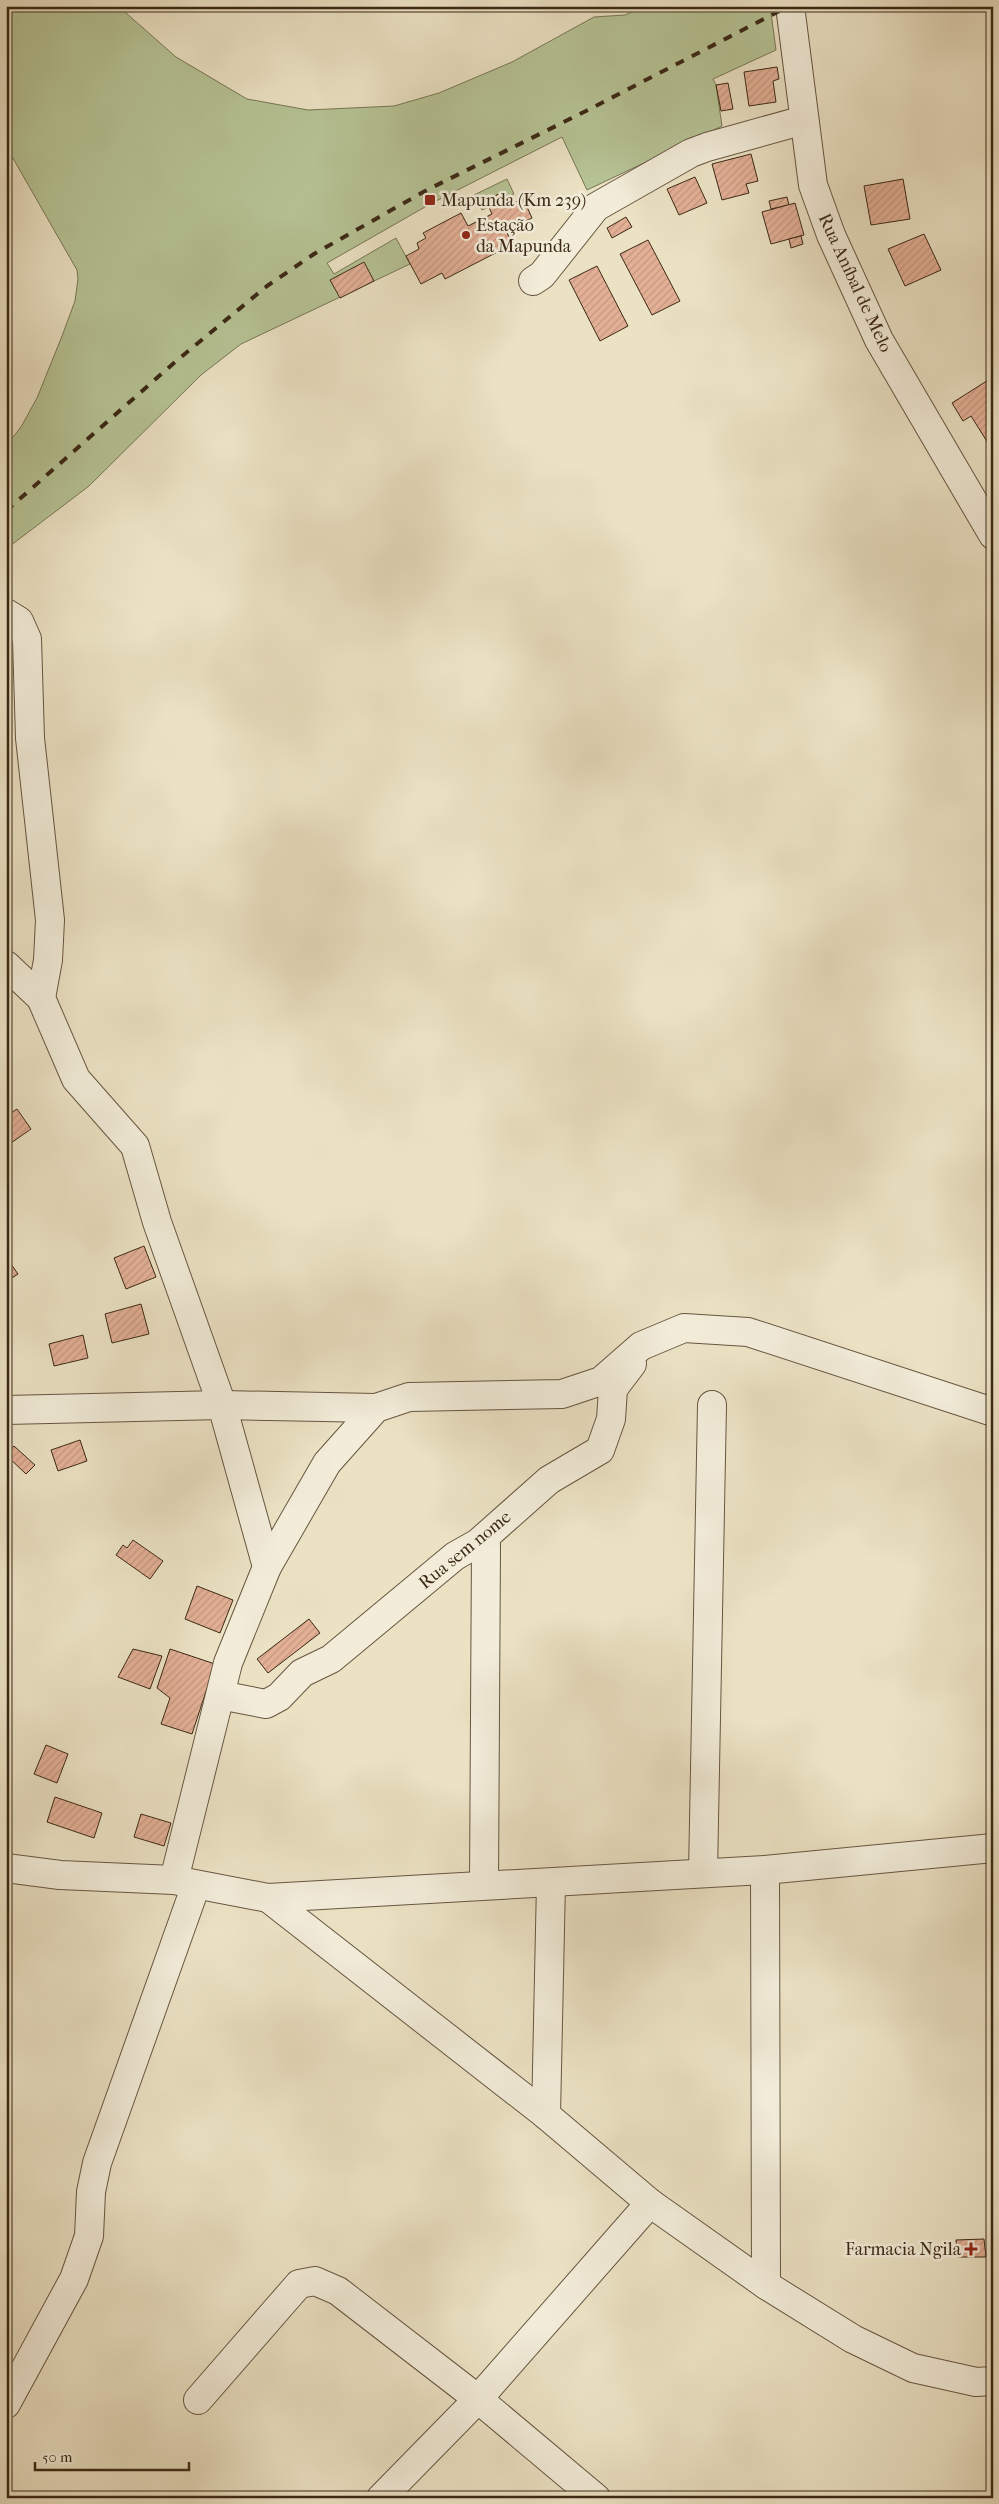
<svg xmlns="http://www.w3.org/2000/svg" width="999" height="2504" font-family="'IM FELL French Canon',serif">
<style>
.green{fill:#b6c395;stroke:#787655}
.building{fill:url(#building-hatch);stroke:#3b2815}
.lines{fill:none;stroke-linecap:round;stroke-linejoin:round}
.minor-casing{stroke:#675641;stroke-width:30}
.minor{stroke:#f2ecd9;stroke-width:28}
.rail{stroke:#3b2815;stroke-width:4;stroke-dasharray:9 9;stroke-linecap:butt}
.poi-dot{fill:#8f2418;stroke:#f2ecd9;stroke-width:2}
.labels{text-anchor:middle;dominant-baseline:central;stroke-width:5;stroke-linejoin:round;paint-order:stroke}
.poi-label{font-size:18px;fill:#3b2815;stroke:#f2ecd9;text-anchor:start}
.street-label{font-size:18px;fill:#3b2815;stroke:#f2ecd9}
</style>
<defs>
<pattern id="building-hatch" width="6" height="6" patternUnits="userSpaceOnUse" patternTransform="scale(1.25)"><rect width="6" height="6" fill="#e3b096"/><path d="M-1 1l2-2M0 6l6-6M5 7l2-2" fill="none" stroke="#c49780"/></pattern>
</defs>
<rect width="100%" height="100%" fill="#ebe2c4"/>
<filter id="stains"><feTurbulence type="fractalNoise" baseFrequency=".004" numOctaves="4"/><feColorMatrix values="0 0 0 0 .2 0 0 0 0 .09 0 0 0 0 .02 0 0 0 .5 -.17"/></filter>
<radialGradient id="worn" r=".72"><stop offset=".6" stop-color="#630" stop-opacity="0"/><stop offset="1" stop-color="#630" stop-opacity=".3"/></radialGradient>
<g class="green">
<path d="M6,6H118L176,57L247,99L308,110L394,106L439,93L512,62L594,17L625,15L646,6H770L776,50L713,79L716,85L722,126L587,190L562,137L432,203L327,263L334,274L396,238L410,264L241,344L201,375L89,486L6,549V446L21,427L37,398L62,336L75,301L78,279L77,270L6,146Z"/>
<path d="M507,179L514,194L507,197L504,191L486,201L489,207L482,210L474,195Z"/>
</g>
<g class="building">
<path d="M777,67L779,79L773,81L776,102L749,106L744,72Z"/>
<path d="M728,83L733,109L721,111L716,85Z"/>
<path d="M751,154L758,181L746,184L749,193L722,200L712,164Z"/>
<path d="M695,177L707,203L679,215L667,189Z"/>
<path d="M903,179L910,219L871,225L864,186Z"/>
<path d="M504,191L511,204L523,198L532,218L506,231L513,244L445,279L442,273L421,284L406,256L419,249L417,243L426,238L423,233L461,213L468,226L492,214L486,201Z"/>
<path d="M787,197L789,205L771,209L769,201Z"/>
<path d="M795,203L804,235L771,244L762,212Z"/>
<path d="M626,217L632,227L612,238L607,228Z"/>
<path d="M924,234L941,270L905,286L888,249Z"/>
<path d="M801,236L803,244L791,248L789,239Z"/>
<path d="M648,240L680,301L652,315L620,254Z"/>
<path d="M364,262L374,281L340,298L330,280Z"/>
<path d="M597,266L628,326L600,341L569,280Z"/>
<path d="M993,377V451L971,416L963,421L952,403Z"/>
<path d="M17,1109L31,1129L11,1143L6,1136V1116Z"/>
<path d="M144,1246L156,1277L126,1289L114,1258Z"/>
<path d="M6,1257L18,1274L6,1282Z"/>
<path d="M141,1304L149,1334L112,1343L105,1314Z"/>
<path d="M83,1335L88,1358L54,1366L49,1344Z"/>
<path d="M80,1440L87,1461L58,1471L51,1450Z"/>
<path d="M14,1446L35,1465L26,1474L6,1455Z"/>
<path d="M133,1540L163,1561L150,1579L116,1555L123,1545L127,1548Z"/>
<path d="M197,1586L233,1600L220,1633L185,1619Z"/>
<path d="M309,1619L320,1633L268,1673L257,1659Z"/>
<path d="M133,1649L162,1656L150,1689L118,1677Z"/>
<path d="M170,1649L215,1664L192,1734L161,1724L170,1698L157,1688Z"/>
<path d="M46,1745L68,1754L57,1783L34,1774Z"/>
<path d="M55,1797L102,1813L94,1838L47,1822Z"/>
<path d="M141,1814L171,1823L164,1846L134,1837Z"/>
<path d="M984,2239L986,2257H958L956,2240Z"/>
</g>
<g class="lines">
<defs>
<g id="minor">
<path d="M790,6L813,185L831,235L879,340L993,535"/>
<path d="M533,281L542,275L596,207L691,153L707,147L804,120"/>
<path d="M6,613L19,621L27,639L30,738L50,920L48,960L41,998L6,965"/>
<path d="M41,998L76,1079L135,1146L157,1222L222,1405L267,1567"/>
<path d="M6,1410L222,1405L376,1408"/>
<path d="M993,1412L748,1332L684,1328L641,1346L601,1381L562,1394L409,1397L376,1408L327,1463L267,1567L228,1663L174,1880L268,1898L765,1870L993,1848"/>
<path d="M230,1697L266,1704L279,1697L302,1673L331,1659L455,1556L478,1543L549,1480L600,1450L611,1419L613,1389L632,1364"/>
<path d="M6,1868L60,1875L174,1880"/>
<path d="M765,1870L766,2285"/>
<path d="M703,1873L712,1405"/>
<path d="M484,1885L486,1545"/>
<path d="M268,1898L546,2115L650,2203L766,2285L853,2339L913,2368L976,2382L993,2381"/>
<path d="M546,2115L551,1883"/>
<path d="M198,2400L299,2284L315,2281L338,2291L478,2399L596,2498"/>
<path d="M6,2404L74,2279L89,2236L91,2192L97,2163L196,1885"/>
<path d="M381,2498L478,2399L650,2203"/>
</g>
</defs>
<use href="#minor" class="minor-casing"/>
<use href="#minor" class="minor"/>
<path class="rail" d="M6,511L175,362L267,286L314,254L425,191L586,111L789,6"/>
</g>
<g class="poi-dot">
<rect x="424" y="194" width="12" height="12" rx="2.5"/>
<circle cx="466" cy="235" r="5"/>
<path d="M968.5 2241.5h5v5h5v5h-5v5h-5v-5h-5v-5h5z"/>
</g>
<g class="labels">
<g class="poi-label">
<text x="441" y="200">Mapunda (Km 239)</text>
<text x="476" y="225">Estação<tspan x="476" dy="21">da Mapunda</tspan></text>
<text x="961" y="2249" text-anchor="end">Farmacia Ngila</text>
</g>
<g class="street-label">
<text transform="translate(855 283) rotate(65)">Rua Aníbal de Melo</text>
<text transform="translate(465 1550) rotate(-39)">Rua sem nome</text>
</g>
</g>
<rect width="999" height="2504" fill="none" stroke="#ebe2c4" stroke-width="25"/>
<rect x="8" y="8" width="984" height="2489" fill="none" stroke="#3b2815" stroke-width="2.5"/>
<rect x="12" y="12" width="974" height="2479" fill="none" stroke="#3b2815"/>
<path d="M35 2462v8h154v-8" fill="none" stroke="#3b2815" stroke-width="2.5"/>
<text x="42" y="2462" font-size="15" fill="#3b2815" stroke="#f2ecd9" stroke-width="4" paint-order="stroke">50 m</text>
<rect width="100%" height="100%" filter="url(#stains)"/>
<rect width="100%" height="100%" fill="url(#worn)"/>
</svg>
